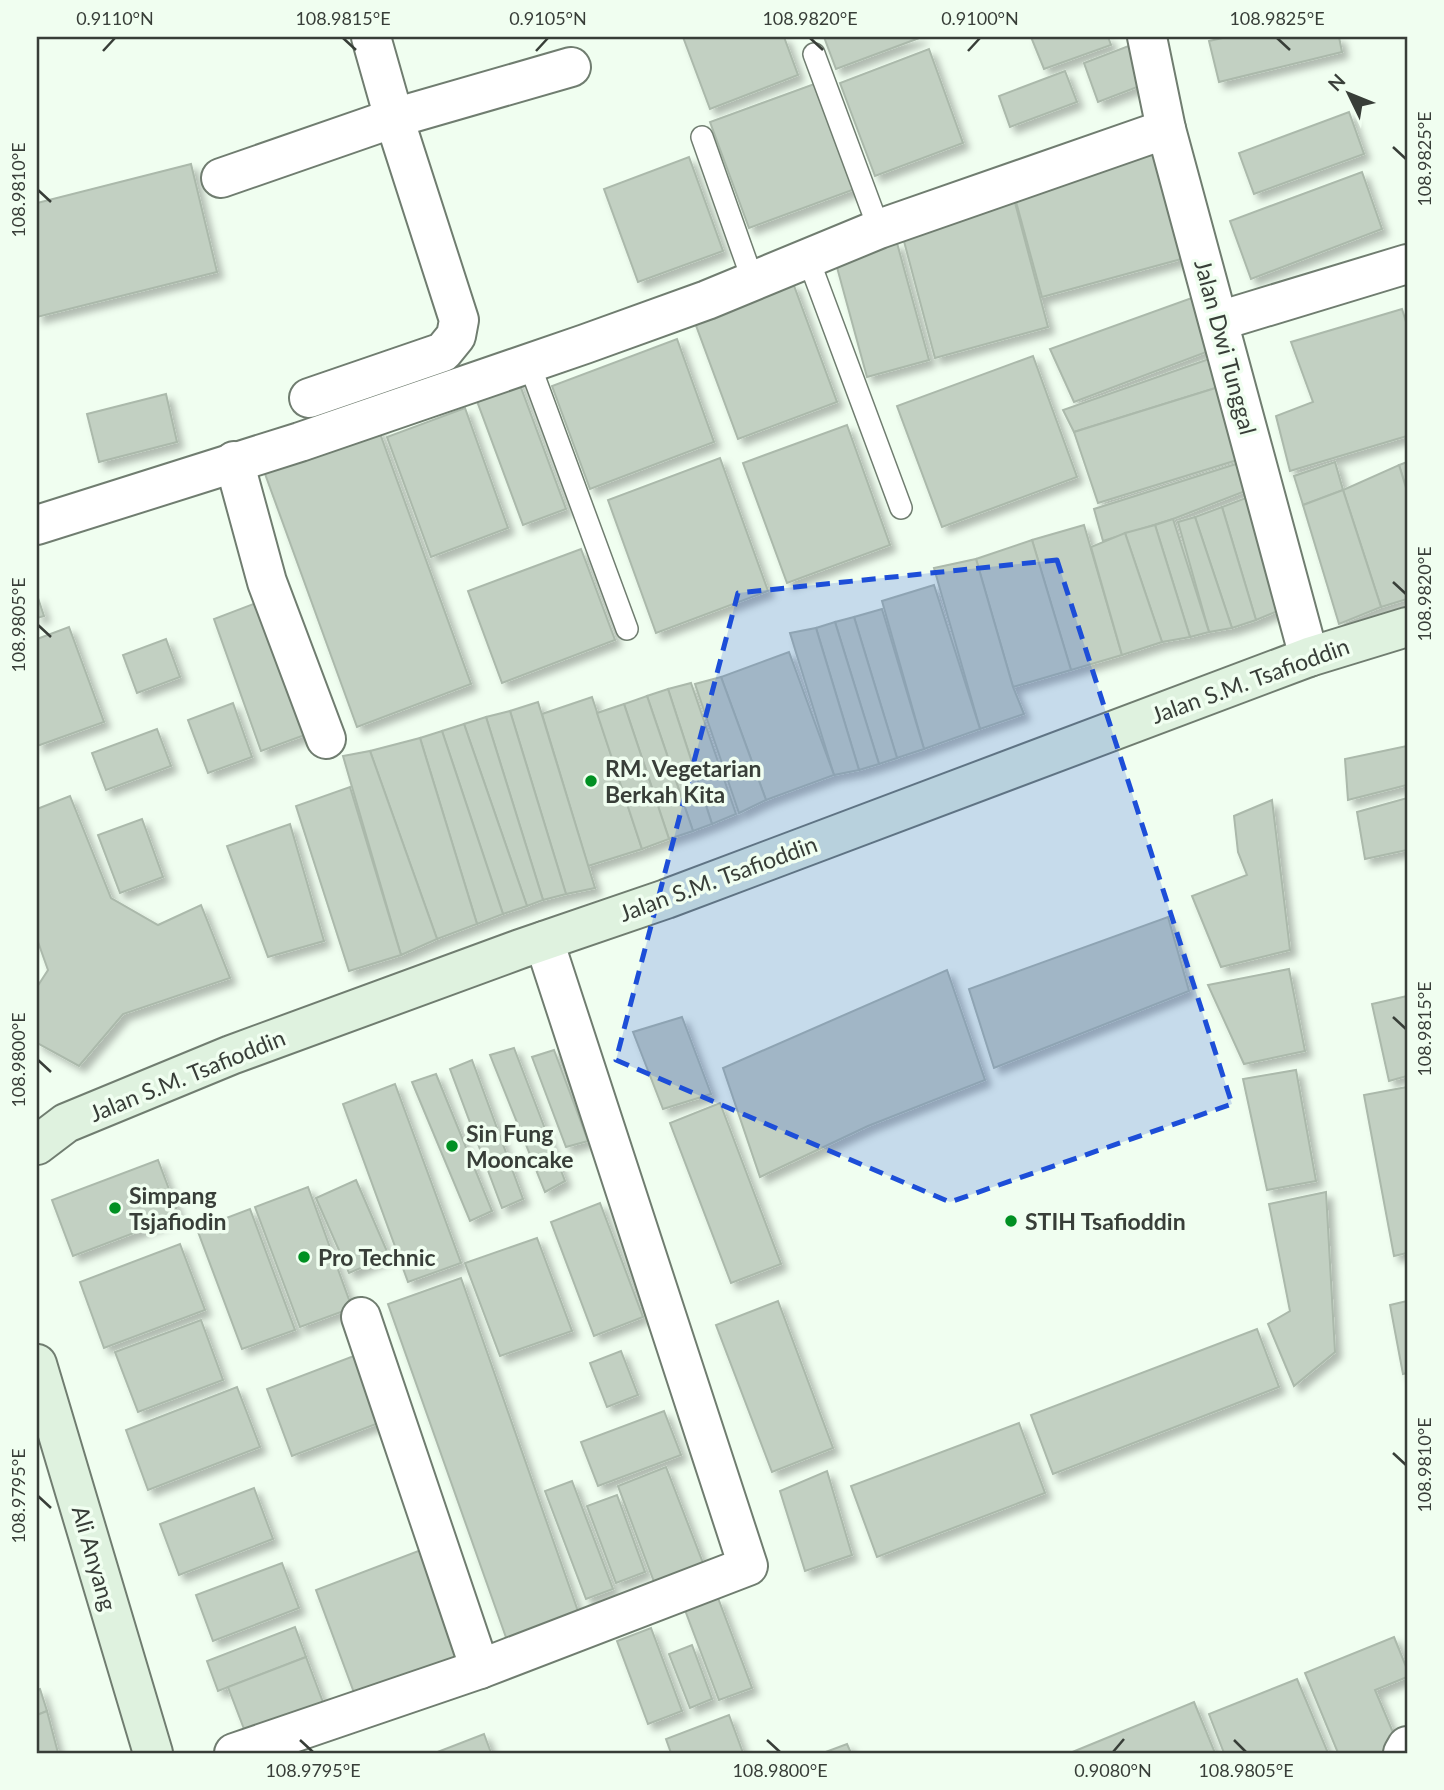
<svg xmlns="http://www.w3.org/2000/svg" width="1444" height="1790" font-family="Lato,sans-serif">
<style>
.building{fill:#c2d0c2;stroke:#abb9ab;stroke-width:2;filter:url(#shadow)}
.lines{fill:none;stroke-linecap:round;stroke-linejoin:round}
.lane-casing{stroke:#707d70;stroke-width:24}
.street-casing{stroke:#707d70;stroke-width:42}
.secondary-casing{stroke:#707d70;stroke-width:42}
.lane{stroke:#fff;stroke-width:21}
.street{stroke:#fff;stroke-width:38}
.secondary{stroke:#dff2df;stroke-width:38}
.marked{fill:#1d4ed8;fill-opacity:0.2;stroke:#1d4ed8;stroke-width:5;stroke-dasharray:14 9;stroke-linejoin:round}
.ticks{fill:none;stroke:#383e38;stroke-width:2.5}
.poi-dot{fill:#009022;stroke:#f0fef0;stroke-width:2.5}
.labels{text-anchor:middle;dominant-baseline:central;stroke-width:7;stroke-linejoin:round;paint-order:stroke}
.street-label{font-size:23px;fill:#383e38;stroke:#f0fef0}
.poi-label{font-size:23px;font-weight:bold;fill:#383e38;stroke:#f0fef0;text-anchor:start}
.neatline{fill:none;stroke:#383e38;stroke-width:2.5}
.ticks-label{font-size:18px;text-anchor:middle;fill:#383e38}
</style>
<defs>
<filter id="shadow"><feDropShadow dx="6" dy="6" stdDeviation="3.5" flood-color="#0004"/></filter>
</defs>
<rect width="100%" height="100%" fill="#f0fef0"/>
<g class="building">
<path d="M683,37H784L798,75L710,109Z"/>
<path d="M824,37H922L836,69Z"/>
<path d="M1031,37H1108L1111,45L1044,69Z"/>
<path d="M1227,37H1339L1342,52L1219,82L1209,41Z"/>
<path d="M1139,42L1153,81L1098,102L1084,63Z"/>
<path d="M929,49L963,143L875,176L840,83Z"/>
<path d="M1065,71L1077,102L1010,127L999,96Z"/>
<path d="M817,83L855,189L749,228L710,122Z"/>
<path d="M1349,112L1364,154L1254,194L1239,153Z"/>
<path d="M1155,147L1185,258L1042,297L1012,187Z"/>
<path d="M689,157L723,251L638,282L604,189Z"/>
<path d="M191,164L217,272L37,317V203Z"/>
<path d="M1362,172L1382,229L1251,279L1230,221Z"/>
<path d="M1014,199L1048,327L935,358L901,230Z"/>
<path d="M897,243L929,360L867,377L835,260Z"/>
<path d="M793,283L837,402L738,439L694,320Z"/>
<path d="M1200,295L1217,348L1074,402L1050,349Z"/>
<path d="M1402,309L1407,325V436L1290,471L1276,416L1313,402L1291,342Z"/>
<path d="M677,339L714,442L590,489L552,386Z"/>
<path d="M1033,356L1077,477L942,527L897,406Z"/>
<path d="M1209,359L1222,386L1074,432L1063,410Z"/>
<path d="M517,377L566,509L523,525L474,393Z"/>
<path d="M1222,386L1247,457L1098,503L1074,432Z"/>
<path d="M166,394L177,442L99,462L87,414Z"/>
<path d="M465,408L508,528L431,557L387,437Z"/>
<path d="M847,425L890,545L787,583L743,463Z"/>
<path d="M378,428L471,684L357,727L264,471Z"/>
<path d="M720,458L768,591L656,633L608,500Z"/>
<path d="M1335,462L1343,490L1303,505L1294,476Z"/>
<path d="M1407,462V491L1399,465Z"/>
<path d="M1236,464L1248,490L1173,519L1103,541L1094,509Z"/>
<path d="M1399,465L1407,491V599L1381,607L1343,490Z"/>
<path d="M1343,490L1381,607L1339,624L1303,505Z"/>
<path d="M1259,493L1290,606L1256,620L1222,507Z"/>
<path d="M1222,507L1256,620L1232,628L1195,517Z"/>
<path d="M1195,517L1232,628L1209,632L1178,522Z"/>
<path d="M1173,519L1209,632L1190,637L1155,525Z"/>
<path d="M1084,525L1122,655L1071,670L1032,540Z"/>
<path d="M1155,525L1190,637L1162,642L1125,533Z"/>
<path d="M1125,533L1162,642L1122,655L1091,547Z"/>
<path d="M1032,540L1071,670L1013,687L976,559Z"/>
<path d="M581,549L615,640L502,683L468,591Z"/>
<path d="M976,559L1013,687L1024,714L980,729L934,568Z"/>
<path d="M934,585L980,729L924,749L882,601Z"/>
<path d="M37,595L44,616L37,618Z"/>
<path d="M264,600L313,732L261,751L214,619Z"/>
<path d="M882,609L924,749L897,758L854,617Z"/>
<path d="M854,617L897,758L879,764L835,622Z"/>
<path d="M835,622L879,764L859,770L816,628Z"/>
<path d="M69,627L104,722L37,746V639Z"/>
<path d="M816,628L859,770L834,775L790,633Z"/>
<path d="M166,639L180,677L137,693L123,655Z"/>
<path d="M789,652L834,775L766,800L721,677Z"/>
<path d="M721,677L766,800L739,813L695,684Z"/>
<path d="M691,683L736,814L712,824L668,689Z"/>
<path d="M668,689L712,824L693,831L647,696Z"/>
<path d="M647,696L693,831L669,839L624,704Z"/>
<path d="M592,697L642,849L588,866L542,714Z"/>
<path d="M538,702L595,888L566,894L510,711Z"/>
<path d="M233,703L252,757L208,773L188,720Z"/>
<path d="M624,704L669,839L642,849L597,713Z"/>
<path d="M510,711L566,894L543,900L486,717Z"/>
<path d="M486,717L543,900L527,906L464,724Z"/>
<path d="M464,724L527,906L503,914L442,731Z"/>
<path d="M157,729L171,766L106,790L92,753Z"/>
<path d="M442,731L503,914L477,924L420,738Z"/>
<path d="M420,738L477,924L437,939L370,751Z"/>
<path d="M1407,746V785L1348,800L1345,759Z"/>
<path d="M370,751L437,939L401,955L343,756Z"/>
<path d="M350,787L401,955L349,971L296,806Z"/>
<path d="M70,796L111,898L158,925L201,905L230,978L123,1014L79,1066L37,1043V987L48,970L37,939V809Z"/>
<path d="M1407,798V850L1365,859L1357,812Z"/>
<path d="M1272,800L1290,950L1221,967L1192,896L1247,875L1238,852L1234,816Z"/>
<path d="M142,819L163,877L120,893L98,835Z"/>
<path d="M290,824L324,941L268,957L227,846Z"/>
<path d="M1168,917L1189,991L994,1068L969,989Z"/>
<path d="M1289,969L1305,1051L1244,1064L1208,985Z"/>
<path d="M947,970L985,1080L868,1126L760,1177L723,1068Z"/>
<path d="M1407,996V1076L1389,1081L1372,1004Z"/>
<path d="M682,1017L711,1094L663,1109L633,1032Z"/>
<path d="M514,1048L565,1181L545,1192L490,1055Z"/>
<path d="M554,1050L588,1141L566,1147L532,1057Z"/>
<path d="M472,1060L523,1199L502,1208L450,1069Z"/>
<path d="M1296,1070L1316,1181L1267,1190L1243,1079Z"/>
<path d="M436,1074L492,1211L470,1221L412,1082Z"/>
<path d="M395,1084L461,1263L408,1282L343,1104Z"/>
<path d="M1407,1087V1253L1394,1256L1364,1095Z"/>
<path d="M720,1103L781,1264L731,1283L670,1123Z"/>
<path d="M158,1160L179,1216L73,1256L52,1200Z"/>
<path d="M356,1180L389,1256L349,1273L316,1198Z"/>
<path d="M308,1187L352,1308L300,1327L255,1207Z"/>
<path d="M1326,1192L1335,1352L1294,1386L1268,1324L1290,1311L1269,1204Z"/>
<path d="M600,1203L643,1317L594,1336L551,1222Z"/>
<path d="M250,1209L295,1330L242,1349L197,1229Z"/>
<path d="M537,1238L572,1331L500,1356L465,1263Z"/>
<path d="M180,1244L205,1310L104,1348L80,1282Z"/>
<path d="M461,1278L580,1617L508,1643L388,1304Z"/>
<path d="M778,1301L833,1448L772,1472L716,1325Z"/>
<path d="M1407,1301V1373L1403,1374L1390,1305Z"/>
<path d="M201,1320L223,1380L138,1412L115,1352Z"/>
<path d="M1257,1329L1279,1387L1053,1474L1031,1415Z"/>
<path d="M621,1351L638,1395L607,1407L590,1363Z"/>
<path d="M359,1354L384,1421L292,1456L267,1389Z"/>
<path d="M237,1387L260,1447L148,1490L126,1430Z"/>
<path d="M664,1411L681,1455L598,1486L581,1442Z"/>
<path d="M1019,1423L1045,1493L877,1557L851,1486Z"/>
<path d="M666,1467L708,1576L659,1595L618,1486Z"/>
<path d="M827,1471L852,1555L805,1571L780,1491Z"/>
<path d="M572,1481L613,1589L586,1599L545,1491Z"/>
<path d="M254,1488L273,1539L179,1575L160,1524Z"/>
<path d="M617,1495L645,1572L616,1583L587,1506Z"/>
<path d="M421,1550L461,1657L356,1698L316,1590Z"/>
<path d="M282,1563L299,1608L213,1641L196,1595Z"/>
<path d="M718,1598L752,1688L719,1700L685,1610Z"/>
<path d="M295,1627L306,1657L218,1691L207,1661Z"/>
<path d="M651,1628L682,1711L648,1724L617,1641Z"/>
<path d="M1394,1637L1407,1669V1677L1375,1690L1400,1749L1389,1753H1338L1305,1673Z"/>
<path d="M692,1645L712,1699L690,1708L669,1654Z"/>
<path d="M306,1657L327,1713L249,1742L228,1687Z"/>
<path d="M1297,1679L1328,1753H1224L1209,1714Z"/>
<path d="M40,1689L47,1711L37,1715V1690Z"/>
<path d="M1194,1702L1215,1753H1070Z"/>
<path d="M47,1711L58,1753H37V1715Z"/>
<path d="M729,1715L743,1753H671L666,1739Z"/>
<path d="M484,1734L491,1753H435Z"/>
<path d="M847,1744L851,1753H823Z"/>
</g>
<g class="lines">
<defs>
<g id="lane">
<path d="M814,54L879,229"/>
<path d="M702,137L753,281"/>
<path d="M808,258L901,508"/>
<path d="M529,363L627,629"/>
</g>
<g id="street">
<path d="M1147,37L1166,129L1309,657"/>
<path d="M221,178L394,118L571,67"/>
<path d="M1219,321L1407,264"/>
<path d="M309,398L443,352L456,336L459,320L394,118L371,37"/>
<path d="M234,461L267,582L326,739"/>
<path d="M37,525L300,442L585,344L707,300L879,229L1166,129"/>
<path d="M361,1317L480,1669"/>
<path d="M234,1753L480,1669L748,1566L544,941"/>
<path d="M1403,1753L1407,1746"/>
</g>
<g id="secondary">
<path d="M37,1145L66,1123L231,1055L520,949L666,899L1309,657L1407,627"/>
<path d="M37,1364L153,1753"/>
</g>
</defs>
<use href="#lane" class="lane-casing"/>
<use href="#street" class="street-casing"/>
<use href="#secondary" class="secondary-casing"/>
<use href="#lane" class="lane"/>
<use href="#street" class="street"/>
<use href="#secondary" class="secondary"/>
</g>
<path class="marked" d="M1057,560L1232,1104L950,1202L616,1060L738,593Z"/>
<path class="ticks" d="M343,38L356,50M810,38L823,50M1277,38L1290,50M103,51L115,38M536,51L548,38M968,51L980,38M1393,147L1406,159M38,190L51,202M1393,582L1406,594M38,625L51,637M1393,1017L1406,1029M38,1060L51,1072M1393,1453L1406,1465M38,1496L51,1508M300,1740L313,1752M767,1740L780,1752M1234,1740L1246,1752M1113,1752L1124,1739"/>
<g class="poi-dot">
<circle cx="591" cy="781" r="7"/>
<circle cx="452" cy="1146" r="7"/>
<circle cx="115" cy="1208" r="7"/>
<circle cx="1011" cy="1221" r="7"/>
<circle cx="304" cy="1257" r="7"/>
</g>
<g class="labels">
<g class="street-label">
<text transform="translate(1226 347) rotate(75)">Jalan Dwi Tunggal</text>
<text transform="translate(1250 680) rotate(-20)">Jalan S.M. Tsafioddin</text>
<text transform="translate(718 878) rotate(-20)">Jalan S.M. Tsafioddin</text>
<text transform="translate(187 1075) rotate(-22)">Jalan S.M. Tsafioddin</text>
<text transform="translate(95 1558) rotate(74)">Ali Anyang</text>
</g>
<g class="poi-label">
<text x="605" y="768">RM. Vegetarian<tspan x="605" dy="26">Berkah Kita</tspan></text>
<text x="466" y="1133">Sin Fung<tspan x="466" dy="26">Mooncake</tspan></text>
<text x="129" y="1195">Simpang<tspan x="129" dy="26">Tsjafiodin</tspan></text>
<text x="1025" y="1221">STIH Tsafioddin</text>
<text x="318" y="1257">Pro Technic</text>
</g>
</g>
<rect width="1444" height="1790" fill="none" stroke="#f0fef0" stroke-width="77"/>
<g transform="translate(1349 94) rotate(313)" stroke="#f0fef0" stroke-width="5" paint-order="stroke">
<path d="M0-5L12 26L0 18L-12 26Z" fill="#383e38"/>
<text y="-10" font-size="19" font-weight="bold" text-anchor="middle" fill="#383e38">N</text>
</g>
<rect x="38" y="38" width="1368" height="1714" class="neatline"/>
<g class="ticks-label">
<text x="115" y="25">0.9110°N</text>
<text x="343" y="25">108.9815°E</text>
<text x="548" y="25">0.9105°N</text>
<text x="810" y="25">108.9820°E</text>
<text x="980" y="25">0.9100°N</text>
<text x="1277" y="25">108.9825°E</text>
<text transform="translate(1425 159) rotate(-90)" y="6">108.9825°E</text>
<text transform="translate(19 190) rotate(-90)" y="6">108.9810°E</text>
<text transform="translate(1425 594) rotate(-90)" y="6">108.9820°E</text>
<text transform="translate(19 625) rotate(-90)" y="6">108.9805°E</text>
<text transform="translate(1425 1029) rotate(-90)" y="6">108.9815°E</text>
<text transform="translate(19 1060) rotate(-90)" y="6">108.9800°E</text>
<text transform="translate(1425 1465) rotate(-90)" y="6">108.9810°E</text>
<text transform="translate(19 1496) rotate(-90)" y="6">108.9795°E</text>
<text x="313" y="1777">108.9795°E</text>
<text x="780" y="1777">108.9800°E</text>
<text x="1113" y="1777">0.9080°N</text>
<text x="1246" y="1777">108.9805°E</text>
</g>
</svg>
